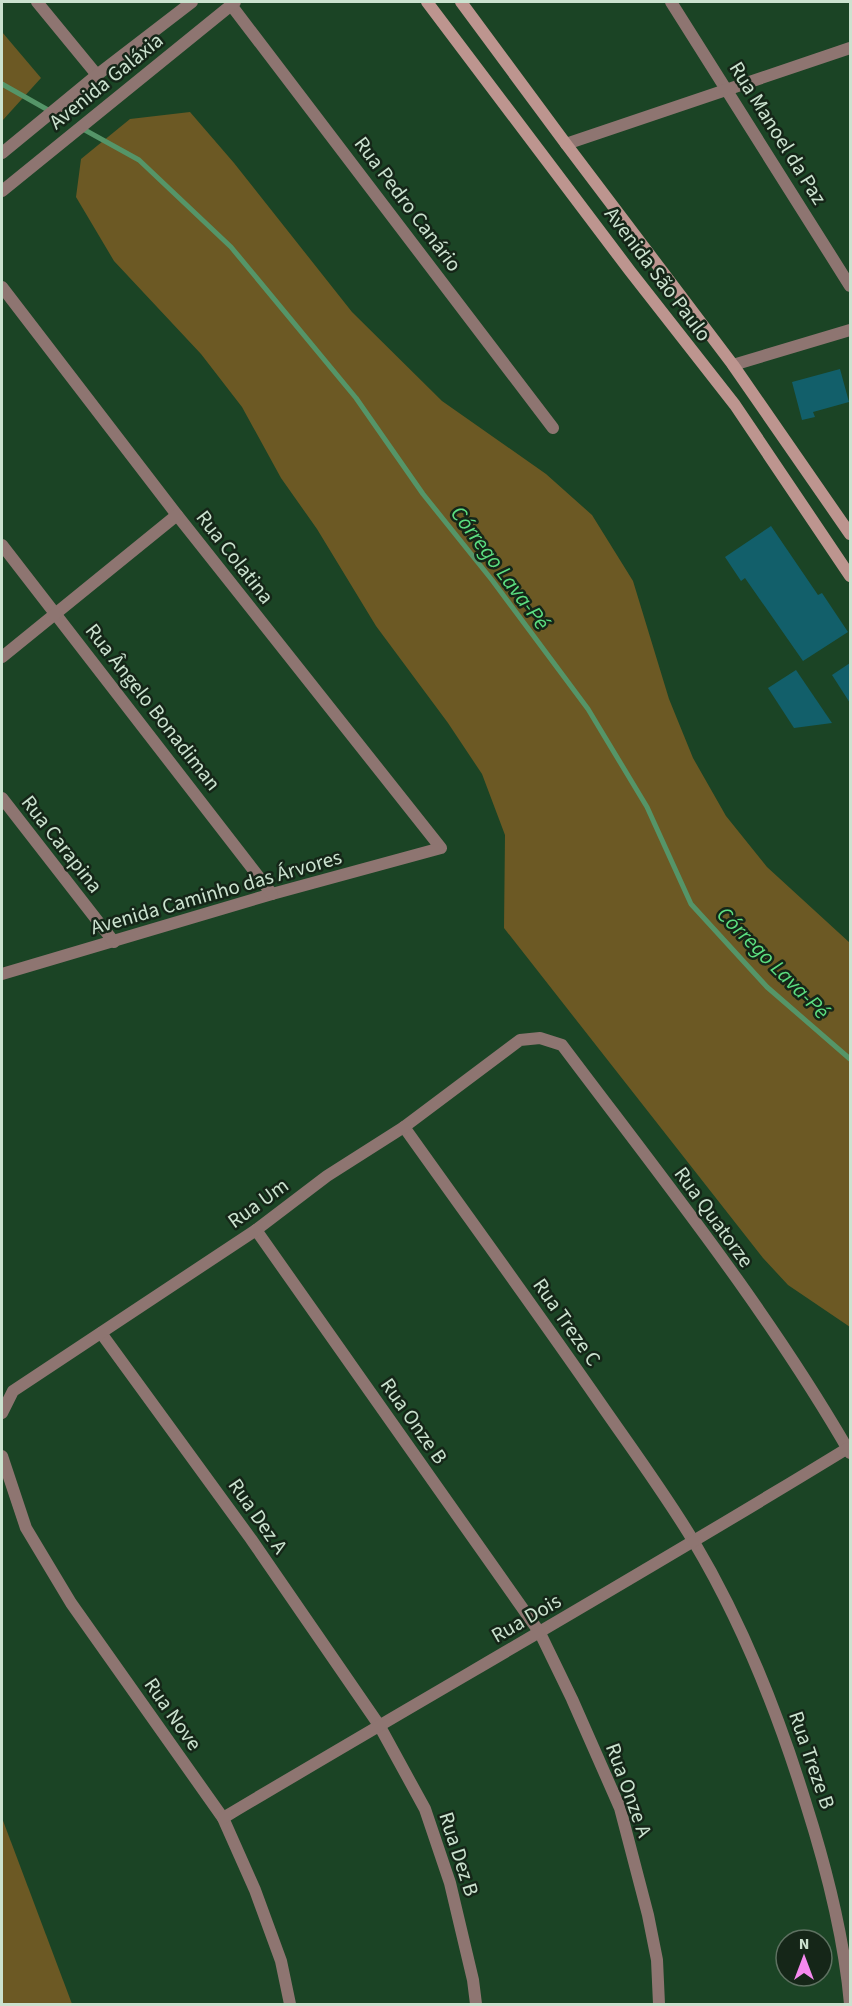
<svg xmlns="http://www.w3.org/2000/svg" width="852" height="2006" font-family="'Source Sans 3',sans-serif">
<style>
.green{fill:#6c5924}
.lines{fill:none;stroke-linecap:round;stroke-linejoin:round}
.stream{stroke:#559568;stroke-width:5}
.building{fill:#125f6a}
.street{stroke:#8e7571;stroke-width:12}
.secondary{stroke:#bd958f;stroke-width:12}
.labels{text-anchor:middle;dominant-baseline:central;stroke-width:5;stroke-linejoin:round;paint-order:stroke}
.street-label{font-size:21px;fill:#cbe2cf;stroke:#152618}
.water-label{font-size:22px;font-style:italic;fill:#5cdf80;stroke:#152618}
</style>
<rect width="100%" height="100%" fill="#1b4425"/>
<g class="green">
<path d="M2,32L41,78L2,121Z"/>
<path d="M190,112L234,163L352,312L442,401L546,474L592,515L633,581L669,699L693,758L726,816L767,867L850,943V1327L788,1285L763,1258L504,928L505,835L482,774L448,723L376,626L317,529L281,478L242,407L201,354L114,261L76,197L81,159L130,119Z"/>
<path d="M2,1818L72,2004H2Z"/>
</g>
<g class="lines">
<g class="stream">
<path d="M2,84L48,110"/>
<path d="M83,129L139,160L231,247L356,398L423,494L492,580L588,709L647,807L691,904L767,987L850,1059"/>
</g>
</g>
<g class="building">
<path d="M840,369L849,402L813,412L815,417L802,420L792,382Z"/>
<path d="M771,526L818,595L822,593L848,632L803,661L745,578L741,581L725,557Z"/>
<path d="M850,663V703L832,675Z"/>
<path d="M796,670L832,723L794,728L768,688Z"/>
</g>
<g class="lines">
<g class="street">
<path d="M37,2L97,75"/>
<path d="M671,2L850,286"/>
<path d="M231,5L553,428"/>
<path d="M566,144L850,48"/>
<path d="M2,153L97,75L192,2"/>
<path d="M2,191L235,2"/>
<path d="M2,287L177,515L441,848L272,894L2,974"/>
<path d="M733,365L850,330"/>
<path d="M2,545L272,894"/>
<path d="M2,657L177,515"/>
<path d="M2,798L114,942"/>
<path d="M404,1127C468,1217 533,1306 596,1397C629,1445 664,1492 694,1542C743,1624 778,1713 806,1804C827,1870 844,1936 850,2004"/>
<path d="M256,1230L540,1633L572,1699L620,1808L648,1915L657,1960L659,2004"/>
<path d="M101,1333L251,1539L379,1725L425,1809L450,1883L473,1980L476,2004"/>
<path d="M2,1413L13,1391L256,1230L327,1176L404,1127L520,1040L540,1038L562,1045C662,1178 767,1309 850,1453"/>
<path d="M2,1456L26,1528L71,1603L223,1818L255,1890L281,1961L290,2004"/>
<path d="M223,1818C431,1694 641,1575 848,1448"/>
</g>
<g class="secondary">
<path d="M427,2L630,271L735,405L850,576"/>
<path d="M461,2L566,144L733,365L850,534"/>
</g>
</g>
<g class="labels">
<g class="street-label">
<text transform="translate(106 81) rotate(-39)">Avenida Galáxia</text>
<text transform="translate(778 133) rotate(58)">Rua Manoel da Paz</text>
<text transform="translate(408 204) rotate(53)">Rua Pedro Canário</text>
<text transform="translate(658 274) rotate(53)">Avenida São Paulo</text>
<text transform="translate(235 557) rotate(52)">Rua Colatina</text>
<text transform="translate(153 707) rotate(52)">Rua Ângelo Bonadiman</text>
<text transform="translate(62 844) rotate(52)">Rua Carapina</text>
<text transform="translate(216 892) rotate(-16)">Avenida Caminho das Árvores</text>
<text transform="translate(258 1203) rotate(-36)">Rua Um</text>
<text transform="translate(714 1217) rotate(54)">Rua Quatorze</text>
<text transform="translate(567 1322) rotate(55)">Rua Treze C</text>
<text transform="translate(414 1421) rotate(55)">Rua Onze B</text>
<text transform="translate(258 1516) rotate(55)">Rua Dez A</text>
<text transform="translate(526 1618) rotate(-30)">Rua Dois</text>
<text transform="translate(173 1714) rotate(55)">Rua Nove</text>
<text transform="translate(812 1760) rotate(71)">Rua Treze B</text>
<text transform="translate(629 1790) rotate(70)">Rua Onze A</text>
<text transform="translate(459 1854) rotate(72)">Rua Dez B</text>
</g>
<g class="water-label">
<text transform="translate(500 568) rotate(53)">Córrego Lava-Pé</text>
<text transform="translate(773 963) rotate(45)">Córrego Lava-Pé</text>
</g>
</g>
<rect width="852" height="2006" fill="none" stroke="#cbe2cf" stroke-width="6"/>
<g transform="translate(804 1958)"><circle r="28" fill="#152618" stroke="#5e7161" stroke-width="1.5"/>
<path d="M0-4.5L10 22L0 15L-10 22Z" fill="#f589ee"/>
<text y="-9" font-size="16" font-weight="bold" text-anchor="middle" fill="#cbe2cf">N</text>
</g>
</svg>
